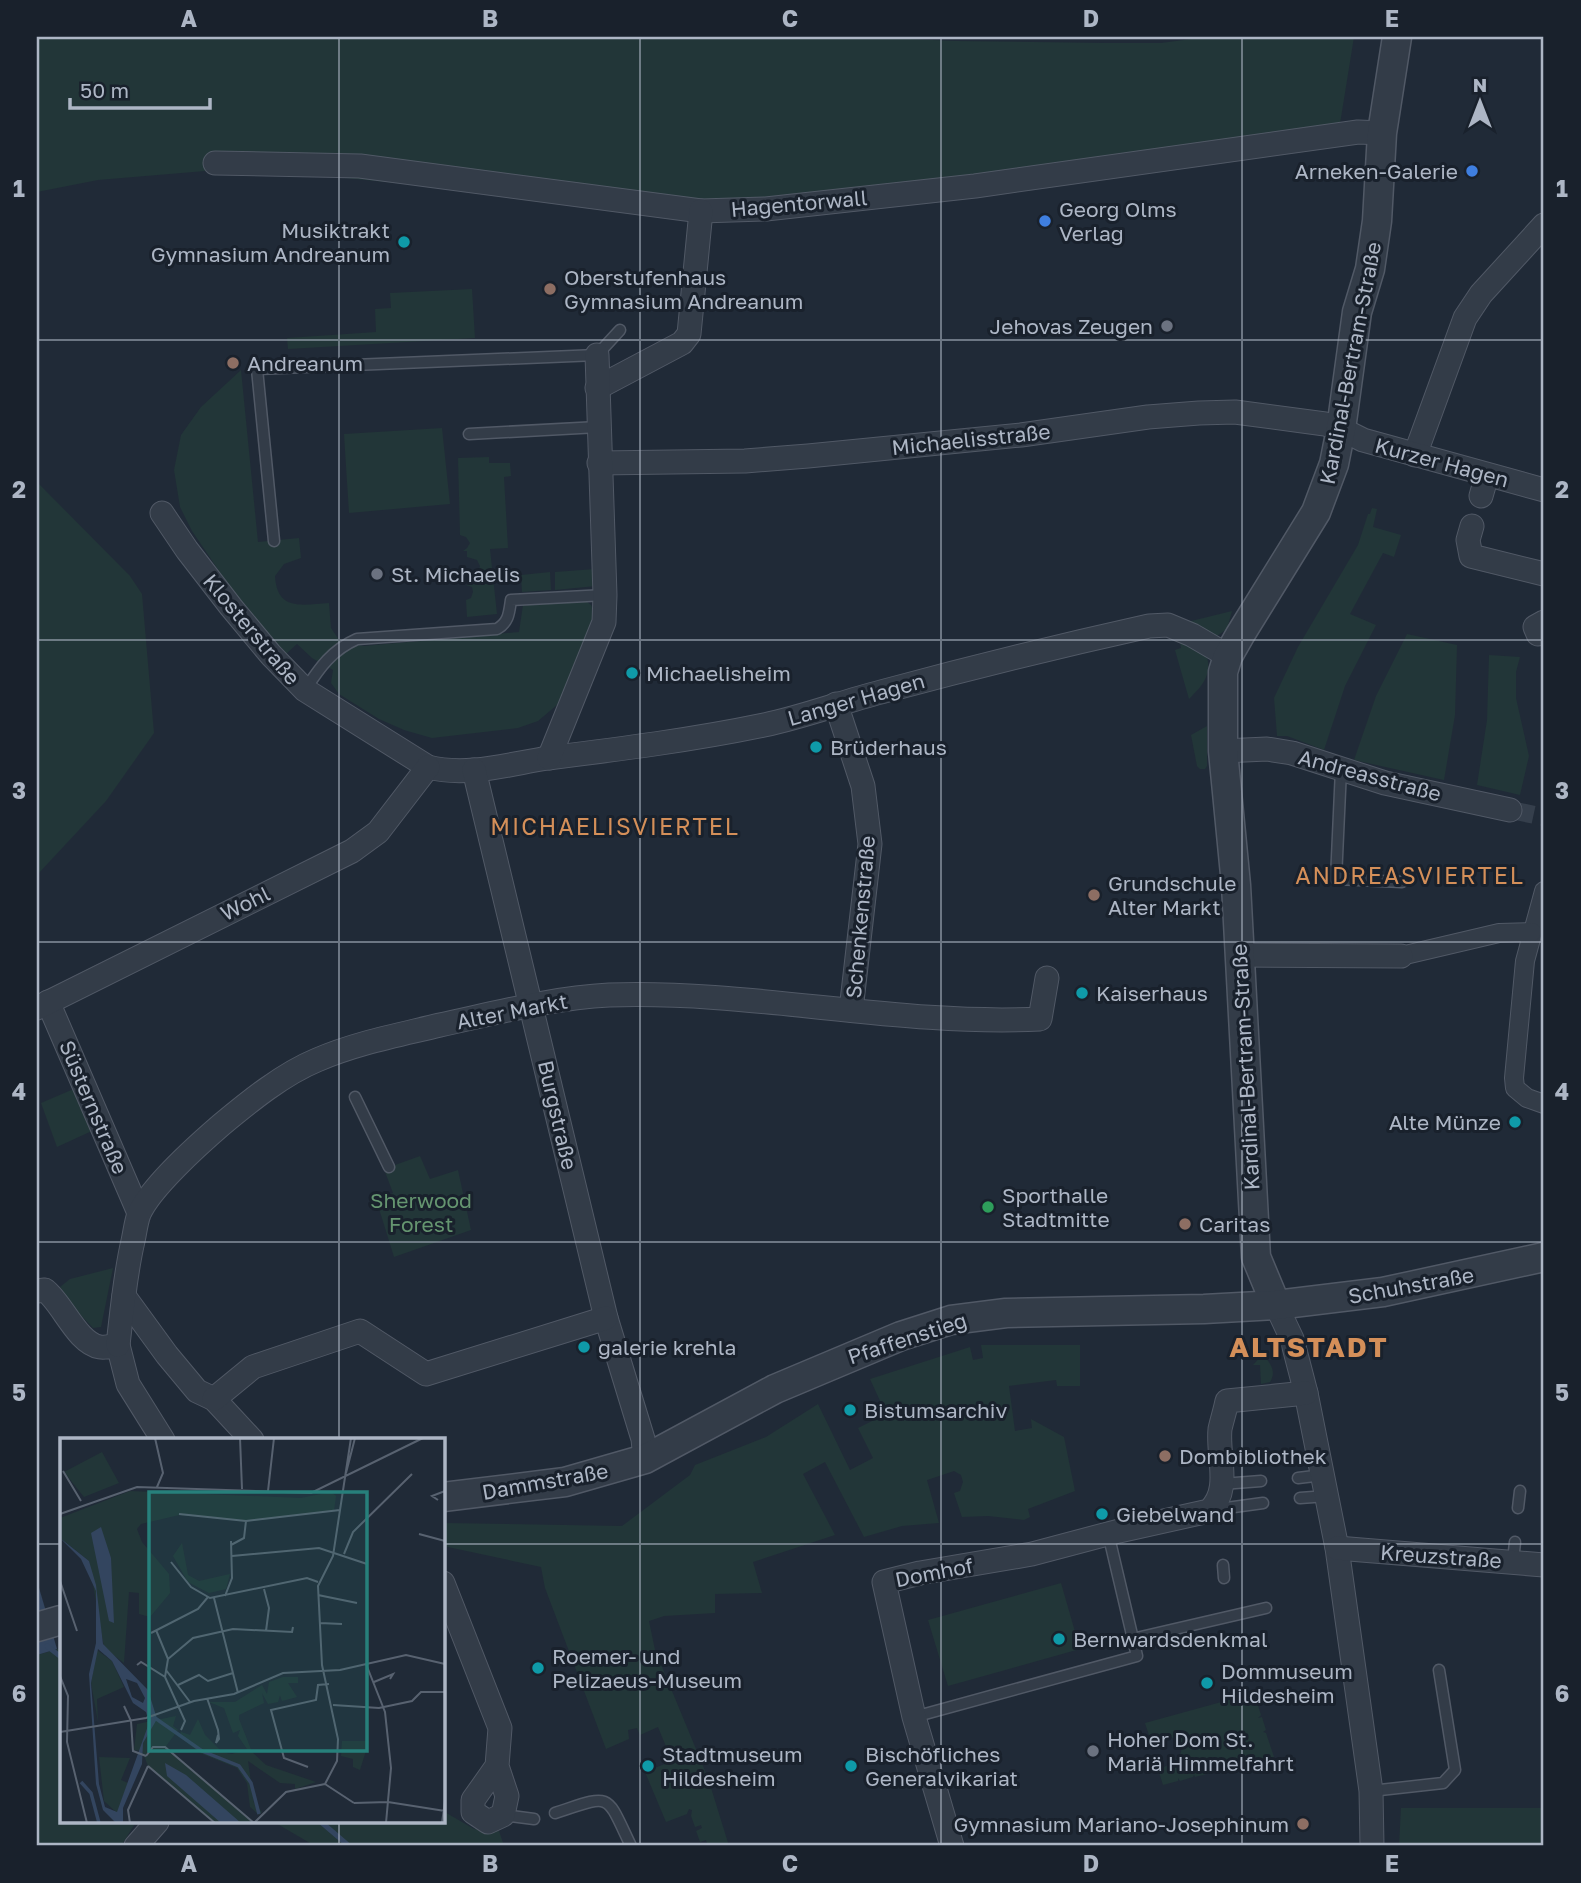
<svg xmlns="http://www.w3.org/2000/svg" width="1581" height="1883" font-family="'Golos Text',sans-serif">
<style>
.green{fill:#223638}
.water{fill:#33455f}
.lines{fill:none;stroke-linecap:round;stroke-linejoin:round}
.stream{stroke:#33455f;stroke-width:5}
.pedestrian-tunnel{stroke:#353f4c;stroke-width:18;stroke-dasharray:18 9;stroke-linecap:butt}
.service-casing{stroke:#515966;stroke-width:13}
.pedestrian-casing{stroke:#515966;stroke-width:20}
.minor-casing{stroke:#515966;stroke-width:25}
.tertiary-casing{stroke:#515966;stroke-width:31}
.service{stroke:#333c48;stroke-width:10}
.pedestrian{stroke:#333c48;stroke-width:18}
.minor{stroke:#333c48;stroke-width:23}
.tertiary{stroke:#333c48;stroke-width:28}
.grid{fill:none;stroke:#adb6c5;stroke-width:2;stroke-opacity:0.55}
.shop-dot{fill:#3f7fe0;stroke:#19212c;stroke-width:2.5}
.culture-dot{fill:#0f9aa8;stroke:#19212c;stroke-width:2.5}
.education-dot{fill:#8d6e63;stroke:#19212c;stroke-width:2.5}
.worship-dot{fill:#6b7280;stroke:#19212c;stroke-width:2.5}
.leisure-dot{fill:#2e9e5b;stroke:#19212c;stroke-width:2.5}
.labels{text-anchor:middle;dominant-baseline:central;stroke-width:6;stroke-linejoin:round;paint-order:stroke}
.poi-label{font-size:21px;fill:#adb6c5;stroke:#19212c;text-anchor:start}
.street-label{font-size:21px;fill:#adb6c5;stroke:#19212c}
.park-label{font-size:21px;fill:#659570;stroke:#19212c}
.neighbourhood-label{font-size:23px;letter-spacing:2px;fill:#d48f59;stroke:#19212c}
.district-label{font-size:28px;font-weight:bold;letter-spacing:2px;fill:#d48f59;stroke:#19212c}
.inset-river{fill:none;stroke:#33455f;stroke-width:3.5}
.inset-road{fill:none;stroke:#586270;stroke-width:2}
.view{fill:#27807b;fill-opacity:0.15;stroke:#27807b;stroke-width:3.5}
.inset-edge{fill:none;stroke:#adb6c5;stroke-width:3.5}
.neatline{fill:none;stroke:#adb6c5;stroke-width:2.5}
.grid-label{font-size:23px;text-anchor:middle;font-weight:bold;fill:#adb6c5}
</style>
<rect width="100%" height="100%" fill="#202a37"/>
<g class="green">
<path d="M37,37H866L956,41L1105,43H1161L1206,37H1354L1339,130L760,210L583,201L241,168L98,180L37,192Z"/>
<path d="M472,289L475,338L288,349L287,338L376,332L375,309L391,308L390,293Z"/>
<path d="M241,370L258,542L299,538L301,558L284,564L275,576C277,611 301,605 329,603L331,628L339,640L364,646L519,632L523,605L574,599L585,600L591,605L595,614L578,667L557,705L538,721L518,728L432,738L404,730L379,719L339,694L331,683L333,670L312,658L297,644L286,654L260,626L236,596L192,531L180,507L174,470L181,435L201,407Z"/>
<path d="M442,428L450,504L349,513L344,434Z"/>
<path d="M489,457V463H510L511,476L504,477L508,548L490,549L497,614L467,617L466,600L471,598L473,592L472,587L466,585L469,584V578L478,573L480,566L477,560L467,557V551H463L467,548L470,543L466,537L460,535L458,458Z"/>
<path d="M37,482L130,576L142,594L154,733L106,801L37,875Z"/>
<path d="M1372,508L1377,509L1373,527L1401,535L1394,557L1383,553L1350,614L1376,625L1345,686L1324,750L1287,736H1277L1274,698L1298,647L1358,545L1368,514H1370Z"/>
<path d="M595,569L596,586L555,590V572Z"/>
<path d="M550,572L551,590L522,592L521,575Z"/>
<path d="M1232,611L1227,629L1217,636L1183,623Z"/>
<path d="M1407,634L1457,645L1455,715L1444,780L1354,760L1376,696Z"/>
<path d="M1180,642L1206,654C1213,674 1203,685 1189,699L1175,650L1181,648Z"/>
<path d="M1489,655L1520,657L1516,672V698L1529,756L1520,795L1477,785L1487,720Z"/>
<path d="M1207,726V766L1205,769H1200L1197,766L1191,735Z"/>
<path d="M76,1088L94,1130L57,1147L41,1103Z"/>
<path d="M420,1156L430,1179L458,1170L471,1230L394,1257L376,1199L393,1193L384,1169Z"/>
<path d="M113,1268L101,1327L93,1328L73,1307L60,1287L70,1279Z"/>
<path d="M981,1345H1080V1386H1057L1056,1380L1009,1386L1015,1431L1032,1428L1031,1419L1064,1437L1075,1491L1028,1509L1030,1517L1024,1520L988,1516L962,1517L954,1493L960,1491L963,1482L961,1475L954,1471L927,1480L939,1523L902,1526L864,1537L825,1462L803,1474L835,1535L753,1562L762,1593L715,1594V1613L664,1616L649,1621L655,1650L708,1778L729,1846H702L707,1843L706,1840L700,1842L696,1831L702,1828L701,1825L695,1827L691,1816L692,1810L689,1809L687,1814L666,1822L645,1772L672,1761L658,1727L640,1735L637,1728L628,1730L629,1739L606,1749L545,1588L541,1567L443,1546V1523L622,1526L690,1475L695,1465L766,1437L818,1404L850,1470L873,1458L858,1428L886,1414L870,1379L970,1347L973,1360L983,1358Z"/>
<path d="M1263,1354C1270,1363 1277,1371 1270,1382L1261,1384L1260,1365H1253Z"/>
<path d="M1061,1583L1080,1649L948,1686L928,1620Z"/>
<path d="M61,1648V1822H136L121,1846H37V1655Z"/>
<path d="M1254,1693L1261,1715L1258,1718L1262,1717L1266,1730L1263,1732L1266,1733L1274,1757L1195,1777L1194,1774L1193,1777L1180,1781L1178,1778V1781L1163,1785L1158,1769C1196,1758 1184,1728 1150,1738L1145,1723Z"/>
<path d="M1401,1808H1544V1846H1399Z"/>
<path d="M443,1811L474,1829L499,1831L504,1846H315L274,1822H443Z"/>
</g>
<path class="water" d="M37,1581L57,1649L37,1655Z"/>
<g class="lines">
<g class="stream">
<path d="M47,1646L61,1657"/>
<path d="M321,1822L349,1846"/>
</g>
<path class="pedestrian-tunnel" d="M1516,811L1544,817"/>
<defs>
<g id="service">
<path d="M469,434L598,427"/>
<path d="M274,541L257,369L597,355L620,330"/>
<path d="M305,690C320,667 332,650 357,639L497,629C509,622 509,613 511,600L605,595"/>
<path d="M1341,769L1336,879L1402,882"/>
<path d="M355,1097L389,1167"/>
<path d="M1298,1478L1323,1475"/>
<path d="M1222,1484L1261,1481"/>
<path d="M1300,1498L1327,1496"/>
<path d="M1518,1508L1520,1491"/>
<path d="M1212,1510L1263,1503"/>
<path d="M1513,1561L1515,1542"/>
<path d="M1223,1565L1224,1578"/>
<path d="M1132,1639L1266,1608"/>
<path d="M914,1717L1137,1656L1108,1533"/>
<path d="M1371,1791L1443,1783L1455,1770L1439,1670"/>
<path d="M555,1813C613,1794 605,1792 631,1846"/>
<path d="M503,1815L534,1819"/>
</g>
<g id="pedestrian">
<path d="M1544,891L1525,961L1514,1078L1515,1088L1527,1098L1544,1104"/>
<path d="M1401,956L1499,933L1532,932"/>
</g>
<g id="minor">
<path d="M215,163L360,166L701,211L766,209L975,186L1358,132L1382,133"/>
<path d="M597,388L682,343L689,334L701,211"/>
<path d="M1415,455L1465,318L1481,294L1544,225"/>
<path d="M599,463L745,461L808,456L1021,435L1148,417L1199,413L1235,412L1325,424L1341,429L1363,440L1544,490"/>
<path d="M1481,496L1487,475"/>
<path d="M162,513L187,550L231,607L271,655L305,690L428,767C467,777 509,764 548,758C620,749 692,740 764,725C803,717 842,702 881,692C970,668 1059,646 1149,626L1168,625L1192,635L1228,656"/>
<path d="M1472,526L1468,540L1471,556L1544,574"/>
<path d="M1538,634L1535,627L1544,622"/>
<path d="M836,704L863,786L870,844L851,1010"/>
<path d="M1223,751L1267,749L1292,753L1385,783L1510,810"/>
<path d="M549,758L604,622L605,595L597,355"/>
<path d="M474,770L606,1318L643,1439L645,1459"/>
<path d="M1239,955L1401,956"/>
<path d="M48,1002L139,1213"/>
<path d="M37,1008L352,851L378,832L428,767"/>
<path d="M37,1291L45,1290C63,1304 77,1343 100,1347C106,1348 112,1346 118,1345L128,1384L163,1440"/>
<path d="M124,1296L167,1355L197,1391L214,1399L252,1440"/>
<path d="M1276,1305L1292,1339L1306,1393L1337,1548L1371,1791L1372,1846"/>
<path d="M118,1345C122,1311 125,1275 133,1241C135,1232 136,1222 139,1214C150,1188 199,1144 221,1125C250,1101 283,1074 317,1060C356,1043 399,1035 440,1025C496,1013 552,998 609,995C753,990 896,1026 1040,1019L1047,978"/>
<path d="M214,1399L253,1367L360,1331L426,1374L606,1318"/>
<path d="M1337,1548L1544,1565"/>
<path d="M443,1583L500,1728L497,1766L507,1796L503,1815L488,1822L473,1812V1800L497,1766"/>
<path d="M136,1846L157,1822"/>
<path d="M952,1846L914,1717L884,1582L920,1573L1032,1554L1119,1531L1209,1511C1232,1490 1217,1457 1220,1429C1222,1420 1225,1411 1227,1401L1306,1393"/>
</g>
<g id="tertiary">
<path d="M1276,1305L1256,1257L1236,885L1223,751V672L1228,656L1240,635L1316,512L1334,464L1341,429L1357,312L1370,269L1377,221L1382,133L1397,37"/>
<path d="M443,1497L565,1482L645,1459L775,1389L901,1336L951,1320L1006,1313L1204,1309L1276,1305L1383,1292L1544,1257"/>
<path d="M37,1627L61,1620"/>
</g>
</defs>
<use href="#service" class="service-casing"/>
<use href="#pedestrian" class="pedestrian-casing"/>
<use href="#minor" class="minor-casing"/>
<use href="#tertiary" class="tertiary-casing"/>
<use href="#service" class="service"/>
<use href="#pedestrian" class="pedestrian"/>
<use href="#minor" class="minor"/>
<use href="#tertiary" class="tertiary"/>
</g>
<path class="grid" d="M339,37V1440M640,37V1846M941,37V1846M1242,37V1846M37,340H1544M37,640H1544M37,942H1544M37,1242H1544M37,1544H61M443,1544H1544M339,1822V1846"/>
<g class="shop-dot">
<circle cx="1472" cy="171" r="7"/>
<circle cx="1045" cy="221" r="7"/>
</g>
<g class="culture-dot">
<circle cx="404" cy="242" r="7"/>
<circle cx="632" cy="673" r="7"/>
<circle cx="816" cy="747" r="7"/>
<circle cx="1082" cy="993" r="7"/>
<circle cx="1515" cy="1122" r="7"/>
<circle cx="584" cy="1347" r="7"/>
<circle cx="850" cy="1410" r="7"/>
<circle cx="1102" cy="1514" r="7"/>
<circle cx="1059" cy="1639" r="7"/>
<circle cx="538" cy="1668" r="7"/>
<circle cx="1207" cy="1683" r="7"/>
<circle cx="648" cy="1766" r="7"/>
<circle cx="851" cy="1766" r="7"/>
</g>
<g class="education-dot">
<circle cx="550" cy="289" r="7"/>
<circle cx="233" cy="363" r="7"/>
<circle cx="1094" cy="895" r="7"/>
<circle cx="1185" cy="1224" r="7"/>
<circle cx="1165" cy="1456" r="7"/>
<circle cx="1303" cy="1824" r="7"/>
</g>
<g class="worship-dot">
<circle cx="1167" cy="326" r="7"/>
<circle cx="377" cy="574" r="7"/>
<circle cx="1093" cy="1751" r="7"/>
</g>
<circle class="leisure-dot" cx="988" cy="1207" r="7"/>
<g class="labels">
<g class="poi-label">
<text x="1458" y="171" text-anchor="end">Arneken-Galerie</text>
<text x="1059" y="209">Georg Olms<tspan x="1059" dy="24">Verlag</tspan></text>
<text x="390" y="230" text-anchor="end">Musiktrakt<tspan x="390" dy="24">Gymnasium Andreanum</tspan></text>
<text x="564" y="277">Oberstufenhaus<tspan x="564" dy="24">Gymnasium Andreanum</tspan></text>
<text x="1153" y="326" text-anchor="end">Jehovas Zeugen</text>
<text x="247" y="363">Andreanum</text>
<text x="391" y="574">St. Michaelis</text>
<text x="646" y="673">Michaelisheim</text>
<text x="830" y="747">Brüderhaus</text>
<text x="1108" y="883">Grundschule<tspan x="1108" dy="24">Alter Markt</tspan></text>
<text x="1096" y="993">Kaiserhaus</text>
<text x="1501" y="1122" text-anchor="end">Alte Münze</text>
<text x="1002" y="1195">Sporthalle<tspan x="1002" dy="24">Stadtmitte</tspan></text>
<text x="1199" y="1224">Caritas</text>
<text x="598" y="1347">galerie krehla</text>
<text x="864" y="1410">Bistumsarchiv</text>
<text x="1179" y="1456">Dombibliothek</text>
<text x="1116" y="1514">Giebelwand</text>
<text x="1073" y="1639">Bernwardsdenkmal</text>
<text x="552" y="1656">Roemer- und<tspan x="552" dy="24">Pelizaeus-Museum</tspan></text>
<text x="1221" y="1671">Dommuseum<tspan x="1221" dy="24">Hildesheim</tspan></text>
<text x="1107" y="1739">Hoher Dom St.<tspan x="1107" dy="24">Mariä Himmelfahrt</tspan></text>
<text x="662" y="1754">Stadtmuseum<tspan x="662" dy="24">Hildesheim</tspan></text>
<text x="865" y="1754">Bischöfliches<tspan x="865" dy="24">Generalvikariat</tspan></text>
<text x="1289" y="1824" text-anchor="end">Gymnasium Mariano-Josephinum</text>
</g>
<g class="street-label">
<text transform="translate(799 203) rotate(-5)">Hagentorwall</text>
<text transform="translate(1350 363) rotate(-79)">Kardinal-Bertram-Straße</text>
<text transform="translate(971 439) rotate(-6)">Michaelisstraße</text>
<text transform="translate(1442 462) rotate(15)">Kurzer Hagen</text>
<text transform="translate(252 629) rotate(50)">Klosterstraße</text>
<text transform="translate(856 699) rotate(-16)">Langer Hagen</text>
<text transform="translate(1370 775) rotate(15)">Andreasstraße</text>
<text transform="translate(245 903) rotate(-26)">Wohl</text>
<text transform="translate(860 917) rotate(-85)">Schenkenstraße</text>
<text transform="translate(512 1011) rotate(-11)">Alter Markt</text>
<text transform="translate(1245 1067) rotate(-93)">Kardinal-Bertram-Straße</text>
<text transform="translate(94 1107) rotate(67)">Süsternstraße</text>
<text transform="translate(558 1115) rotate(77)">Burgstraße</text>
<text transform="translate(1411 1285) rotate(-10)">Schuhstraße</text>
<text transform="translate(907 1338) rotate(-18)">Pfaffenstieg</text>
<text transform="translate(545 1481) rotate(-10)">Dammstraße</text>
<text transform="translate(1441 1556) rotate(4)">Kreuzstraße</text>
<text transform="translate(934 1572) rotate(-11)">Domhof</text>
</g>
<g class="park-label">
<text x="421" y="1200">Sherwood<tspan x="421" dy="24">Forest</tspan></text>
</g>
<g class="neighbourhood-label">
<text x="615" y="826">MICHAELISVIERTEL</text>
<text x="1410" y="875">ANDREASVIERTEL</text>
</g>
<g class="district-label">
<text x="1309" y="1346">ALTSTADT</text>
</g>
</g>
<g transform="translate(60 1438)">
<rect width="385" height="385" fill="#202a37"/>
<path d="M42,14L59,45L24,59L4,34ZM70,53L241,60L271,54L276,58L274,72L194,83L119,77L81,86L77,91L82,104L109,136L110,155L90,179L79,176V155L69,154L64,225L44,210L29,123L0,100V80ZM122,105L128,137L139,143L170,136L166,151L149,155L128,144L113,118ZM37,212L52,223L64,249L37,261L38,284L31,245ZM223,239H238V245H228L237,259L222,263L220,257L218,264L208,266L202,255L204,265L179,277V281L192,314L206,327L256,344L235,351V346L220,345L188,323L194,365L202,374L199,377L190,369L187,345L177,330L140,315L119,298L121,294L130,297L138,281L145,297L162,314L172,316L187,311L178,298L180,292L173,295L164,270L149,264H175L202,247L207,256L209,244ZM116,278L113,288L118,292L106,308L193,385H156L88,328L82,313L74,312L77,286ZM282,303H309L300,332L293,329V321L281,318ZM39,319L70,320L61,342L68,345L57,375L44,363Z" fill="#223638"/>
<path d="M41,89L51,120L54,185L49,183L31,95ZM0,100L29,123L36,147L43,206L88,252L97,281L83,305L82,326L63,370V385H56L43,372L36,346L29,236L36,205V153L21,121ZM38,211L52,223L73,265L86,274L89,285L57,374L45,369L39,346L31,245ZM66,241L77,245L85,260L83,265L72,259ZM105,325L126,337L181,385H161L107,338Z" fill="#33455f" fill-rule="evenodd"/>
<path class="inset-river" d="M95,280L142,313L179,328L191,345L199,376M21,344L31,355L39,385"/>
<path class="inset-road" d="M95,0L103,35L97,49M180,0L182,51M3,33L21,63M286,35L295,0M208,53L214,0M378,62L372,58L385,53M0,76L77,49L251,55L363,0M119,76L186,83L280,72M359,96L385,103M171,107L184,100L186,83M284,116L293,94L352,36M172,118L259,110L307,126M111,124L131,149L150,160L247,140L258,144M0,143L17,193M204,151L209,170L206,193M258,157L297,165M165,158L172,140L171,103M154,160L178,255M260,185L282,186M96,192L108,221M91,195L138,171L148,159M306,226L325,274L331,330L326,385M77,227L81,224L105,239L125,283L121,292M106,232L130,264M0,238L8,258L7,304L27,385M105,239L108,221L133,200L173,191L232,194L233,189M314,244L333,236L330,241M118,247L139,237L148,243L173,235M147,260L158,292L159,301L156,305L158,297M273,267L319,270L352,263L361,254H385M64,268L71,283L73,313L86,318M0,294L86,280L134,263L174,256L223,235L280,232L346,217L385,226M86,318L93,309H105L194,385M88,328L155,385M248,329L224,320L211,272L256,262L258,247L269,246M265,346L277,323L278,301L262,227L258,148L273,118L291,0M265,346L294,365M294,365L328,364L385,373M70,385L68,372L88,328M194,385L226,354L265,346M382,385L385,363"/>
<path class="view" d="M89,54H307V313H89Z"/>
<rect width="385" height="385" class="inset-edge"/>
</g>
<rect width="1581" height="1883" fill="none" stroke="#19212c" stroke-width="77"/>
<g transform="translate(1480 102)" stroke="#19212c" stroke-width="5" paint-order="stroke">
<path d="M0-5L12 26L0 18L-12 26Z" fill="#adb6c5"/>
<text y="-10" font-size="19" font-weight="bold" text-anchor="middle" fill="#adb6c5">N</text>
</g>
<path d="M70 98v10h140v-10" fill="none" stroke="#adb6c5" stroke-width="3.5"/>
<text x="80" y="98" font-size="21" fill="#adb6c5" stroke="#19212c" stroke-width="5" paint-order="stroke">50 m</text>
<rect x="38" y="38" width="1504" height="1806" class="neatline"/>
<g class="grid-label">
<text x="189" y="27">A</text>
<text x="490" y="27">B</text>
<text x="790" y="27">C</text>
<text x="1091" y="27">D</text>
<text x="1392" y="27">E</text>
<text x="19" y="197">1</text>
<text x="1562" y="197">1</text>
<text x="19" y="498">2</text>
<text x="1562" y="498">2</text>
<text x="19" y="799">3</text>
<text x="1562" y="799">3</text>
<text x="19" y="1100">4</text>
<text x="1562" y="1100">4</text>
<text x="19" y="1401">5</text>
<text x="1562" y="1401">5</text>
<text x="19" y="1702">6</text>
<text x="1562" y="1702">6</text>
<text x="189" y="1872">A</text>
<text x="490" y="1872">B</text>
<text x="790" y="1872">C</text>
<text x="1091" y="1872">D</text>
<text x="1392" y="1872">E</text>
</g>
</svg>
